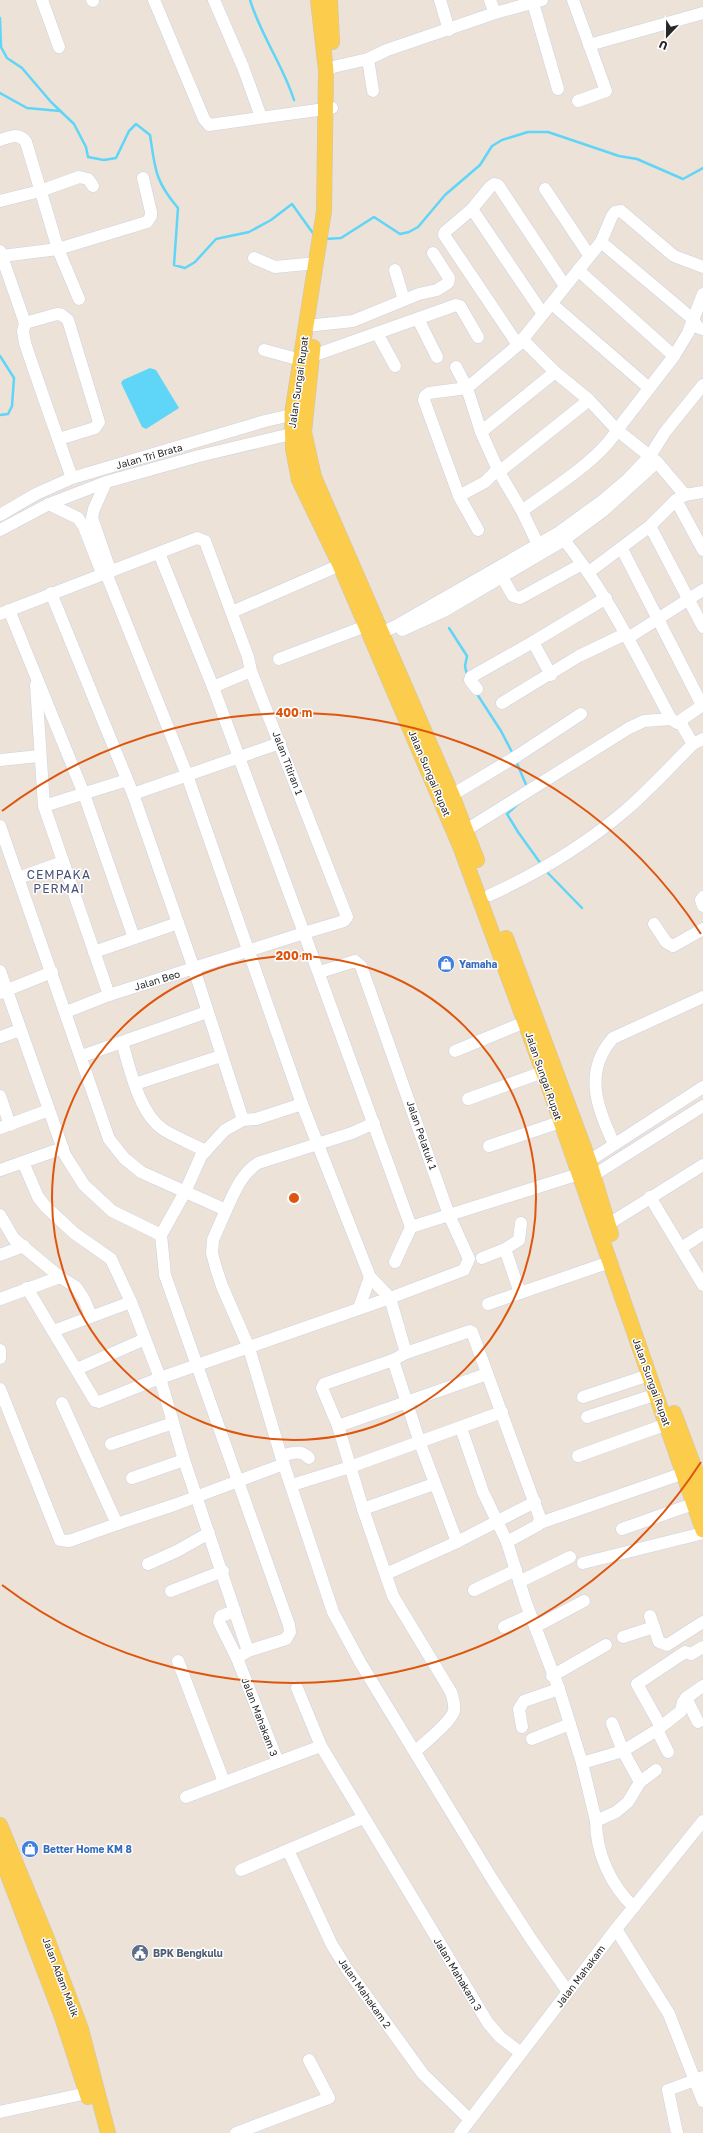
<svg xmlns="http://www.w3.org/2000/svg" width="703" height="2133" font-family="'Golos Text',sans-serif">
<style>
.water{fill:#5fd5f8}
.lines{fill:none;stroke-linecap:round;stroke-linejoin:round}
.stream{stroke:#5fd5f8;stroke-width:2.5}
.minor-casing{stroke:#ccd1e2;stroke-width:13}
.major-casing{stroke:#c7c7c7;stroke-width:16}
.minor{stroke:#fff;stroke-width:12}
.major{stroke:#fccc4c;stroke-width:15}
.ring{fill:none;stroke:#de560d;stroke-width:2}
.labels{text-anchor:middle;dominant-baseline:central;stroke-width:3;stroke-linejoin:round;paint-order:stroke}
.street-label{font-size:10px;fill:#272727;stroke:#fff}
.shop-label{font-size:10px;font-weight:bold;fill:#366cbe;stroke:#fff;text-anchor:start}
.service-label{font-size:10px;font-weight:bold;fill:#4e5e75;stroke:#fff;text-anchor:start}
.quarter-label{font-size:12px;letter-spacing:1px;fill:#45507b;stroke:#fff}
.centre{fill:#de560d;stroke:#fff;stroke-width:2}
.ring-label{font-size:12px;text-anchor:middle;font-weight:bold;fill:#de560d;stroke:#fff;stroke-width:3;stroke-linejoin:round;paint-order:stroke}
</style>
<rect width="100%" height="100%" fill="#ece2d7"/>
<path class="water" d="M150,368L156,370L179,408L146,429L142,427L121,383L123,380Z"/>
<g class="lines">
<g class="stream">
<path d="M250,0C261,36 283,65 294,100"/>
<path d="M0,18L1,47L7,58L22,68L51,102L74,124L86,147L88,157L104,160L116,158L129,131L136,124L150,135C155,169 155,181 178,208L174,265L185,268L195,262L216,239L249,232L271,220L292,204L315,236"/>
<path d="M0,93L27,108L60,111"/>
<path d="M325,239L341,238L374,217L400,234L409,232L418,227L445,195L480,165L492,146L502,140L528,132H548L619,156L637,159L683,179L703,168"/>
<path d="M0,356L14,378L12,406L8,414L0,415"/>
<path d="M449,628L467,656L465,666L467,675"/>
<path d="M477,694L501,731L513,754"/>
<path d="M516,761L527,787"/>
<path d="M519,803L507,814L518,832L541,864"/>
<path d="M545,870L582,908"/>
</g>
<defs>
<g id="minor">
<path d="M42,0L59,47"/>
<path d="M92,0L93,1"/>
<path d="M154,0L204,119L209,125L332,108"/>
<path d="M214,0L243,67L261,117"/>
<path d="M440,0L449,30"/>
<path d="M490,0L495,13"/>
<path d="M573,0L606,91L578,101"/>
<path d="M533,3L558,89"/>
<path d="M589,45L703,13"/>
<path d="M368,59L373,91"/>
<path d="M326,71L333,67L368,59L387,50L495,13L542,0"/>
<path d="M0,140C10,137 19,132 26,142L58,249L79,299"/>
<path d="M545,189L589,255"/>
<path d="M0,201L40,191L79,177L88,179L93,186"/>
<path d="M472,209L543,314"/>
<path d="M601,242L694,320L697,327L703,329"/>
<path d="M0,251L25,323L23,331L25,343C40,388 56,433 72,478"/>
<path d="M2,256L58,249L147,222L151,216V212L143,178"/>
<path d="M254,258L275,267L317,263"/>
<path d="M395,270L404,300"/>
<path d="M578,270L674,356"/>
<path d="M552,304L649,388"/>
<path d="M418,319L437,357"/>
<path d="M25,323L57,314L62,315L68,320L99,422L95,428L59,439"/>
<path d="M306,326L353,321L419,294L437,290L448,283L449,278L433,253"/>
<path d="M377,333L395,366"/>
<path d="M522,339L555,372L589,400L617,430L657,462L685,495"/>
<path d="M518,345L444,235L445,232L472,209L490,187L494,184L498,185L565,286"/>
<path d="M264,350L301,360"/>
<path d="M304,357L312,356L456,305L460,306L478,337"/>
<path d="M456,367L467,388L481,432L499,472L522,511L541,551"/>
<path d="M481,432L555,372"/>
<path d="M106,482L94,509L92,518L110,570L108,577"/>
<path d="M459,496L424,400L425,396L429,393L467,388L518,345L601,242L612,216L615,212L621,211L674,256L703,267"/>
<path d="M676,500L703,550"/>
<path d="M49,504L78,518L84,527L102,573L108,578L187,775L302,1104L370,1277L390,1298L406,1353"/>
<path d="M522,511C550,490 601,459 617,430L674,356L688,333L703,294"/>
<path d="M0,515L36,494L72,478L265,421L300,413"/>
<path d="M650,526L703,627"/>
<path d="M0,530L49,504L106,482L199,456L300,432"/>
<path d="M478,530L459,496L485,482L494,473L499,472L589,400"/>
<path d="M560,535C606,590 637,656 671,719"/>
<path d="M622,549L702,705"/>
<path d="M498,570L513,596L520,598L582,564"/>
<path d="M589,572L650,526L676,500L685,495L703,492"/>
<path d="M51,593L133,794L194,969L243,1120"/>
<path d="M9,610L84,794L134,938"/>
<path d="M232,612L340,565"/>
<path d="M0,614L197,538L205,541L248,657L251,671L347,917L344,921L304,933L411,1227L395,1262"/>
<path d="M402,630L444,611L564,540L603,511L657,462"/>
<path d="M374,636L396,626L558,533L602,501L628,479L650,456L665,432L703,385"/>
<path d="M628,638L703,590"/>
<path d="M533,642L551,675"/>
<path d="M279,659L366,626"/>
<path d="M36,685L44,806L109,995"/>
<path d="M213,687L251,671"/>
<path d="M477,689L470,680L471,677L533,642L606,598"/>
<path d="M502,703L579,656L625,634"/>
<path d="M680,722L693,744"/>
<path d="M0,760L39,756"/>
<path d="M133,794L280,743"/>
<path d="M452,795L517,756L581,714"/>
<path d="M44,806L127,780"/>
<path d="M0,826L109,1139L124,1158L141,1172L226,1210L213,1240L212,1253L216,1268L222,1286L249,1348L281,1456L333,1612L360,1662L492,1879L531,1939L568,1992"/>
<path d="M466,830L629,728L644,721L671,719L677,723L703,705"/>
<path d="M18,878L63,862"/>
<path d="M490,895C538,873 586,844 626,810C650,789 671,766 693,744L703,739"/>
<path d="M703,897L701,900L703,906"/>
<path d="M654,924L666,942L673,946L703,929"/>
<path d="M94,952L178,923"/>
<path d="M0,971L65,1155L84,1185L112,1211L161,1235"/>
<path d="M0,993L52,972"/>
<path d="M66,1012L109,995L304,933L213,687L159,553"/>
<path d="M0,1037L20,1030"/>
<path d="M122,1042C130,1069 139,1114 164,1130C177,1138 192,1144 206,1151"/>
<path d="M455,1051L525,1022"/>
<path d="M82,1056L207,1012"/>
<path d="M135,1084L221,1056"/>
<path d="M0,1096L10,1125"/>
<path d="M468,1099L543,1072"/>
<path d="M0,1128L49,1110"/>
<path d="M614,1144C597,1108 583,1072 613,1038L703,997"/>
<path d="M489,1146L560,1122"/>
<path d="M589,1161L703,1087"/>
<path d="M23,1162L63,1148"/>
<path d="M0,1170L23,1162L38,1197L45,1206L74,1233L111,1259L131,1302L160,1378L390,1298L464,1270L469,1259L449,1215L361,966L355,961L320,972"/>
<path d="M594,1175L703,1106"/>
<path d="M650,1197L703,1285"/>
<path d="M226,1210C234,1193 241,1174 258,1163L352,1133L374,1123"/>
<path d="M0,1215L14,1239L60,1277L76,1287L84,1299L91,1316"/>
<path d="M607,1225L703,1165"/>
<path d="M411,1227L579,1174"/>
<path d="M681,1248L703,1234"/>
<path d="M505,1249L519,1240L521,1223"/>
<path d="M0,1255L24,1246"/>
<path d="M482,1258L505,1249L520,1293"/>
<path d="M27,1288L95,1401L99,1402L160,1378L184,1460L248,1651L237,1658L278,1762L321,1746L488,2023L500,2037L521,2053"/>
<path d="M0,1299L60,1277"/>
<path d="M488,1304L610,1262"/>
<path d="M359,1308L370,1277"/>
<path d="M53,1331L131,1302"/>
<path d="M0,1350V1358"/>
<path d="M393,1360L420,1443L457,1542"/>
<path d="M77,1369L145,1339"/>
<path d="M0,1389L60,1540L69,1541L117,1524"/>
<path d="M583,1397L649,1375"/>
<path d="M62,1403L117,1524L174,1505L284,1464"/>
<path d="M587,1417L657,1394"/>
<path d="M338,1426L487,1374"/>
<path d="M461,1428L483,1492L507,1542L526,1603L559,1689L582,1763L596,1821C596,1853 611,1886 634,1907"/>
<path d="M111,1444L173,1423"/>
<path d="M281,1456C293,1453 300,1449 309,1458"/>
<path d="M578,1456L667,1424"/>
<path d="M132,1478L184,1460"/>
<path d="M292,1485L350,1467L502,1412"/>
<path d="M363,1509L434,1484"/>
<path d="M540,1523L684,1473"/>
<path d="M622,1529L693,1504"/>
<path d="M583,1563L703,1533"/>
<path d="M148,1564L177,1551L209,1533"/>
<path d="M386,1574L457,1542L535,1502"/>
<path d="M519,1582L570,1557"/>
<path d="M474,1590L516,1570"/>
<path d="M171,1591L223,1571"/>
<path d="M235,1611L221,1616L219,1622L237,1658"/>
<path d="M650,1616L659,1642L667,1645L703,1622"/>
<path d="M504,1627L530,1615"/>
<path d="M535,1627L584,1601"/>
<path d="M623,1637L654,1627"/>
<path d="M248,1651L286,1639L290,1632L289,1625L165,1275L161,1235L185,1192L201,1156L225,1130L243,1120L256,1119L302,1104"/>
<path d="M178,1661L224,1782"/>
<path d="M552,1676L606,1645"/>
<path d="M297,1688L321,1746"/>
<path d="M686,1698L698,1722"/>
<path d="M612,1723L623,1751L640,1782"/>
<path d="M522,1727L519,1709L524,1701L559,1689"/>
<path d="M661,1727L637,1684L685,1652L691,1654L703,1647"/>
<path d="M657,1730L668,1752"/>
<path d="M532,1739L570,1724"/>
<path d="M416,1751C425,1742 451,1722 454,1711C455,1704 453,1698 451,1692L393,1596L363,1509L338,1426L322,1388L324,1384L393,1360L406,1353L470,1331L472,1332L540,1518L538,1525L507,1542"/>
<path d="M582,1763L623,1751L657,1730L681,1711L683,1702L686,1698L703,1686"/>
<path d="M186,1797L278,1762"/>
<path d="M596,1821L616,1812L628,1802L640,1782L656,1770"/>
<path d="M288,1850L332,1945L347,1969L423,2074L469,2119"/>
<path d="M241,1870L363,1818"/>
<path d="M616,1929L669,2014L703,2101"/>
<path d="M0,2112L87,2093"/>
<path d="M236,2133L329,2098L309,2060"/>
<path d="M460,2133L616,1929L703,1821"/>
<path d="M677,2133L668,2090L703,2077"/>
</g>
<g id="major">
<path d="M318,0L326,71L324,211L292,414L293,449L299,480L340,565L460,846L551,1093L703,1530"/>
<path d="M330,0L332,42"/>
<path d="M313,347L304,432L314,477L452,795L477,860"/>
<path d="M506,938L589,1161L611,1234"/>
<path d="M674,1413L699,1480L703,1498"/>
<path d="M0,1825L46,1936L81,2029L108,2133"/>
<path d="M0,1854L62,2017L88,2097"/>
</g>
</defs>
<use href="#minor" class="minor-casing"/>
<use href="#major" class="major-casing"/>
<use href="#minor" class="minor"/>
<use href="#major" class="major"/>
</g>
<g class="ring">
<circle cx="294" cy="1198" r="242"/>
<path d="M701 1462A485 485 0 0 1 2 1585M2 811A485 485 0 0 1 701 934"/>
</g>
<defs>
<symbol id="shop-disc" viewBox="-11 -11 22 22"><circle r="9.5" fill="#3f7fe0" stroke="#fff"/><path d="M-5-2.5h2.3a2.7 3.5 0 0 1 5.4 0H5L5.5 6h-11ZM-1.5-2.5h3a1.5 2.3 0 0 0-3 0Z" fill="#fff"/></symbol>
<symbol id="civic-disc" viewBox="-11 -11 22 22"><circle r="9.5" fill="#5c6f8a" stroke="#fff"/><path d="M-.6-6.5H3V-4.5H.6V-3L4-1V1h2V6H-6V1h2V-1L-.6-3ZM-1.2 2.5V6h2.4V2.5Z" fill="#fff"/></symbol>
</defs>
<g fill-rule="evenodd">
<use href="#shop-disc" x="436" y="954" width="20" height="20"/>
<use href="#shop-disc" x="20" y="1839" width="20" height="20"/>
<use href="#civic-disc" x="130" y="1943" width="20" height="20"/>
</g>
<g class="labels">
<g class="street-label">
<text transform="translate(298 382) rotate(-82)">Jalan Sungai Rupat</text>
<text transform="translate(149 456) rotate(-16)">Jalan Tri Brata</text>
<text transform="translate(288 763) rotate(69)">Jalan Titiran 1</text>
<text transform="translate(430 773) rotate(67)">Jalan Sungai Rupat</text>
<text transform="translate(157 980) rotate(-17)">Jalan Beo</text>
<text transform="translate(544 1076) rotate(71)">Jalan Sungai Rupat</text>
<text transform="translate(422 1135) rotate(71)">Jalan Pelatuk 1</text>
<text transform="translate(652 1382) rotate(70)">Jalan Sungai Rupat</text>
<text transform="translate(260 1717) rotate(69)">Jalan Mahakam 3</text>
<text transform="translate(458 1974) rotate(59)">Jalan Mahakam 3</text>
<text transform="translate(580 1976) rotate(-53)">Jalan Mahakam</text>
<text transform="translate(61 1977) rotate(69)">Jalan Adam Malik</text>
<text transform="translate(365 1993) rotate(55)">Jalan Mahakam 2</text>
</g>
<g class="shop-label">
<text x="459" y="964">Yamaha</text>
<text x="43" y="1849">Better Home KM 8</text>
</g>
<g class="service-label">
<text x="153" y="1953">BPK Bengkulu</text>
</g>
<g class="quarter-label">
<text x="59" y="874">CEMPAKA<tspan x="59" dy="14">PERMAI</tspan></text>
</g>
</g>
<circle cx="294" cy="1198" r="6" class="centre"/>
<g class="ring-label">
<text x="294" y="717">400 m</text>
<text x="294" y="960">200 m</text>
</g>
<g transform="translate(667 36) rotate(202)" stroke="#ffffff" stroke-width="3" paint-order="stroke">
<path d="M0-3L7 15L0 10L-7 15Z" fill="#272727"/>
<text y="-6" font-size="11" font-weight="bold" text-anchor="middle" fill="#272727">U</text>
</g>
</svg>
